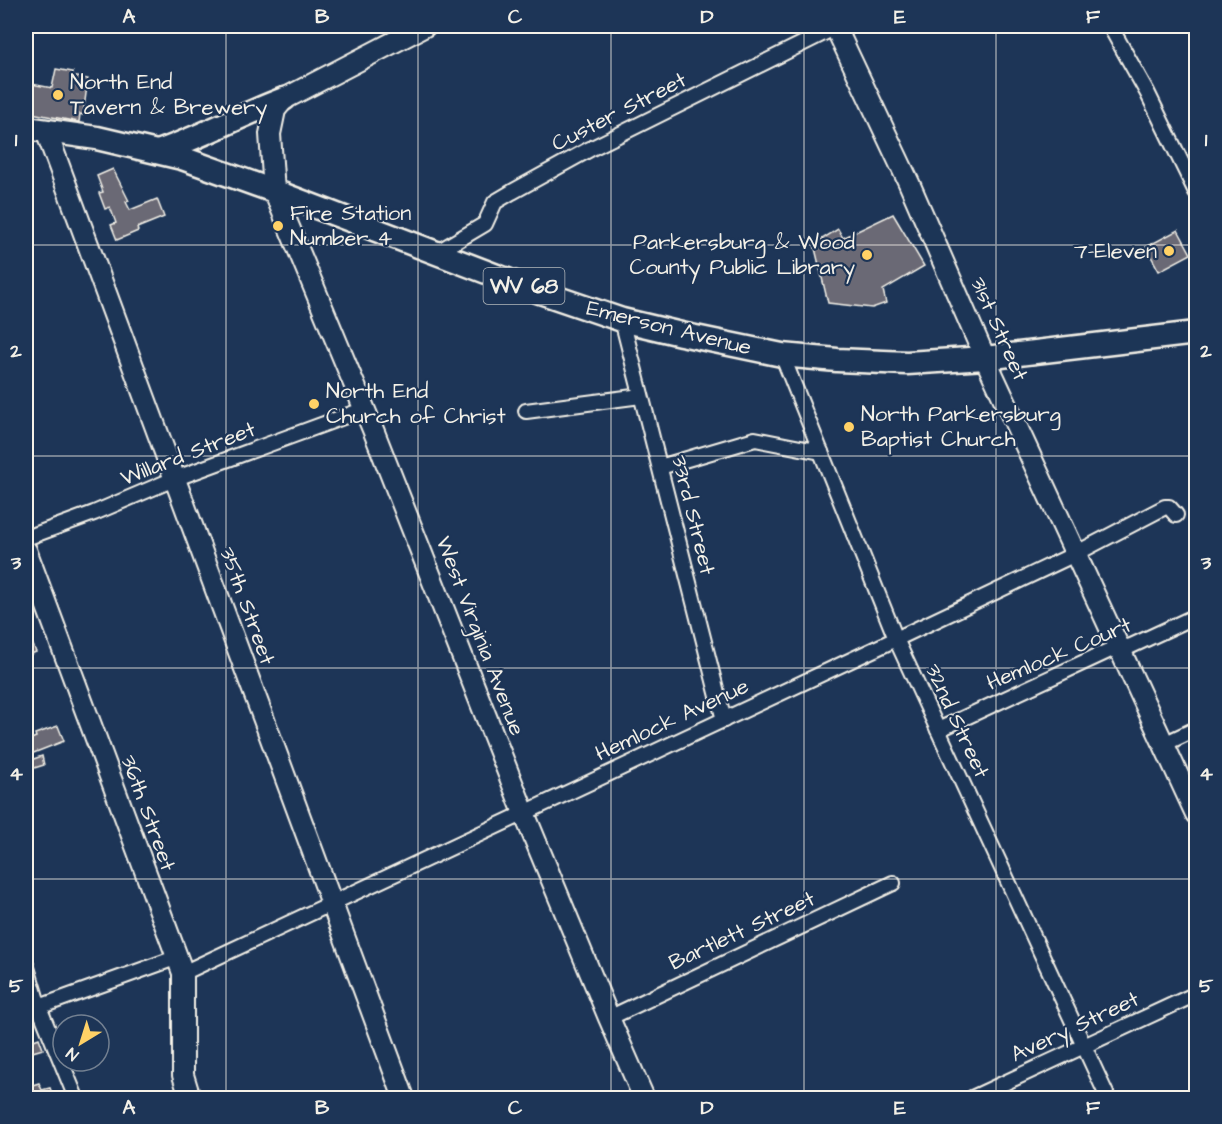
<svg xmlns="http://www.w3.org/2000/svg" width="1222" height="1124" font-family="'Architects Daughter',sans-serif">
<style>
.building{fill:#6b6975;stroke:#f4f1e8;stroke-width:1.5}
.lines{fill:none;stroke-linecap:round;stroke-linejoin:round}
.street-casing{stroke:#f4f1e8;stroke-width:18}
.secondary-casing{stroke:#f4f1e8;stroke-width:24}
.primary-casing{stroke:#f4f1e8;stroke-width:27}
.street{stroke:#1d3557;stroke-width:14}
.secondary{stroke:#1d3557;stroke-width:20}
.primary{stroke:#1d3557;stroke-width:22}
.grid{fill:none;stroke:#f4f1e8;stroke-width:1.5;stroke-opacity:0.55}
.poi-dot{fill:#ffd166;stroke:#1d3557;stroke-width:2}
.labels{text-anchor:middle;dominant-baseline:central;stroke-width:4.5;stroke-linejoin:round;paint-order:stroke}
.shield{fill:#1d3557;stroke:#b4b9bc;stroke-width:1.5}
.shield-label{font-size:21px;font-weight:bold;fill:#f4f1e8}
.poi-label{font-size:22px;fill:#f4f1e8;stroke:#1d3557;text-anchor:start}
.street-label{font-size:22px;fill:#f4f1e8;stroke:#1d3557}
.neatline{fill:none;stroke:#f4f1e8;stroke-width:2}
.grid-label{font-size:20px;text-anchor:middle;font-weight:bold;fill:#f4f1e8}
</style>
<rect width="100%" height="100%" fill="#1d3557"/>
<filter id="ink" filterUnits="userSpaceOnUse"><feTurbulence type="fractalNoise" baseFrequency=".0167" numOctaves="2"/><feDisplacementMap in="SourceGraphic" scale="12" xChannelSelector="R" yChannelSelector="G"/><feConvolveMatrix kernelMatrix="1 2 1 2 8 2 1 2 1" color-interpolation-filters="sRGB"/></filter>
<g filter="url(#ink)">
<g class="building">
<path d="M56,69L73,72L72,76L88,79L83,115L80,114L79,122L26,112V101L29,102L31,84L52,88Z"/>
<path d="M113,169L129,201L126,202L130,210L157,199L164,217L137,228L138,231L117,240L111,225L116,223L110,207L105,209L99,193L103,192L97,176Z"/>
<path d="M893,214L924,266L883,290L886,303L872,308L828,303L814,244L838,229L843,238Z"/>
<path d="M1178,230L1191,254L1159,271L1146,247Z"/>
<path d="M26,631H27L36,652L26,656Z"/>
<path d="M58,726L64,741L31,754L26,741L36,737L35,734Z"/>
<path d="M42,756L44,765L31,769L28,761Z"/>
<path d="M39,1038L43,1049L29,1053L26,1043Z"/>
<path d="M39,1083L42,1090L50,1088L54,1098H26V1087Z"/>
</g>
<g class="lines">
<defs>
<g id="street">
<path d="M1110,26L1147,92L1196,192"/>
<path d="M436,253L485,224L495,202L512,192L590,149L836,27"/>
<path d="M622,320L724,720"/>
<path d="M782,355L896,639L1108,1098"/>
<path d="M526,411L641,396"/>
<path d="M660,467L755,439L821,452"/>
<path d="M26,538L94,513L174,479L365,409"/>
<path d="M938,730L1119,646L1129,647L1196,616"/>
<path d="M1164,744L1196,729"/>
<path d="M26,964L39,1007L76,1098"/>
<path d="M183,973L896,639L1075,554L1165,507H1169L1176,515"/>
<path d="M39,1007L178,957"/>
<path d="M609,1018L893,883"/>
<path d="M972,1098L1196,994"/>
</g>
<g id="secondary">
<path d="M425,26L284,99L275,110L270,134L274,191L374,432L524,813L609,1018L644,1098"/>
<path d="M835,26L909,183L985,358L1196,814"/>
<path d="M46,131L404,1098"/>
<path d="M26,550L183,973V1075L190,1098"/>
</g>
<g id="primary">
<path d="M26,128L97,138L182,158L274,191L531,289L622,320L681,334L782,355L837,360L907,363L985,358L1196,333"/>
<path d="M158,152C201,137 241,115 284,99"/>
</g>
</defs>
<use href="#street" class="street-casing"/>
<use href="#secondary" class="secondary-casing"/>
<use href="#primary" class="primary-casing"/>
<use href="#street" class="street"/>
<use href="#secondary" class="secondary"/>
<use href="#primary" class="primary"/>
</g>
</g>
<path class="grid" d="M226,26V1098M418,26V1098M611,26V1098M804,26V1098M996,26V1098M26,245H1196M26,456H1196M26,668H1196M26,879H1196"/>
<g class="poi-dot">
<circle cx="58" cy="95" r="6"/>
<circle cx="278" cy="226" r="6"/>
<circle cx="1169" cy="251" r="6"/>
<circle cx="867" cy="255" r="6"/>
<circle cx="314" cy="404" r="6"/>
<circle cx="849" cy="427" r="6"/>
</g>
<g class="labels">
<rect class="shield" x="483.5" y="268" width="81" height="36" rx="4.5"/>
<g class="shield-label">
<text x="524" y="286">WV 68</text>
</g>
<g class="poi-label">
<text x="70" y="82">North End<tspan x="70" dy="25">Tavern &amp; Brewery</tspan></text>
<text x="290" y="213">Fire Station<tspan x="290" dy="25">Number 4</tspan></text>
<text x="855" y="242" text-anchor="end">Parkersburg &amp; Wood<tspan x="855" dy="25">County Public Library</tspan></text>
<text x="1157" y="251" text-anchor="end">7-Eleven</text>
<text x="326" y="391">North End<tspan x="326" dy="25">Church of Christ</tspan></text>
<text x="861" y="414">North Parkersburg<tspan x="861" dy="25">Baptist Church</tspan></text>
</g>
<g class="street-label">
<text transform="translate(619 112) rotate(-27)">Custer Street</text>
<text transform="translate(669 328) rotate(14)">Emerson Avenue</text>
<text transform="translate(999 329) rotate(66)">31st Street</text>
<text transform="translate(188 454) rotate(-21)">Willard Street</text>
<text transform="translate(693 515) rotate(76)">33rd Street</text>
<text transform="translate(247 606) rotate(70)">35th Street</text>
<text transform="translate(480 636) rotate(69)">West Virginia Avenue</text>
<text transform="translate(1059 654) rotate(-23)">Hemlock Court</text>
<text transform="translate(672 720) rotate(-25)">Hemlock Avenue</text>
<text transform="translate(957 721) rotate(65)">32nd Street</text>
<text transform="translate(148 813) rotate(70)">36th Street</text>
<text transform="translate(742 931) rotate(-25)">Bartlett Street</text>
<text transform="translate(1075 1027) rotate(-25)">Avery Street</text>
</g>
</g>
<rect width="1222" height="1124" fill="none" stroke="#1d3557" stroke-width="66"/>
<g transform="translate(81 1043) rotate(218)"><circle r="28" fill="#1d3557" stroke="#738091" stroke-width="1.5"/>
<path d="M0-4.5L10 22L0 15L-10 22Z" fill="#ffd166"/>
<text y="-9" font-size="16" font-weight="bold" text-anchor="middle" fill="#f4f1e8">N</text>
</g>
<rect x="33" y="33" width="1156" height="1058" class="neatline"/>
<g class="grid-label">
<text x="129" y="23">A</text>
<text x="322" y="23">B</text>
<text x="515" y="23">C</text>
<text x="707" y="23">D</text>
<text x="900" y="23">E</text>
<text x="1093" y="23">F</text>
<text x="16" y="146">1</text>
<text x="1206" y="146">1</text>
<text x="16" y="357">2</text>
<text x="1206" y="357">2</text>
<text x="16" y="569">3</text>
<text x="1206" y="569">3</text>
<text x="16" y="780">4</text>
<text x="1206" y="780">4</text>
<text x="16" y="992">5</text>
<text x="1206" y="992">5</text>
<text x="129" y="1114">A</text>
<text x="322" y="1114">B</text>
<text x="515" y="1114">C</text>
<text x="707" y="1114">D</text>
<text x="900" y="1114">E</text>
<text x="1093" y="1114">F</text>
</g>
</svg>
